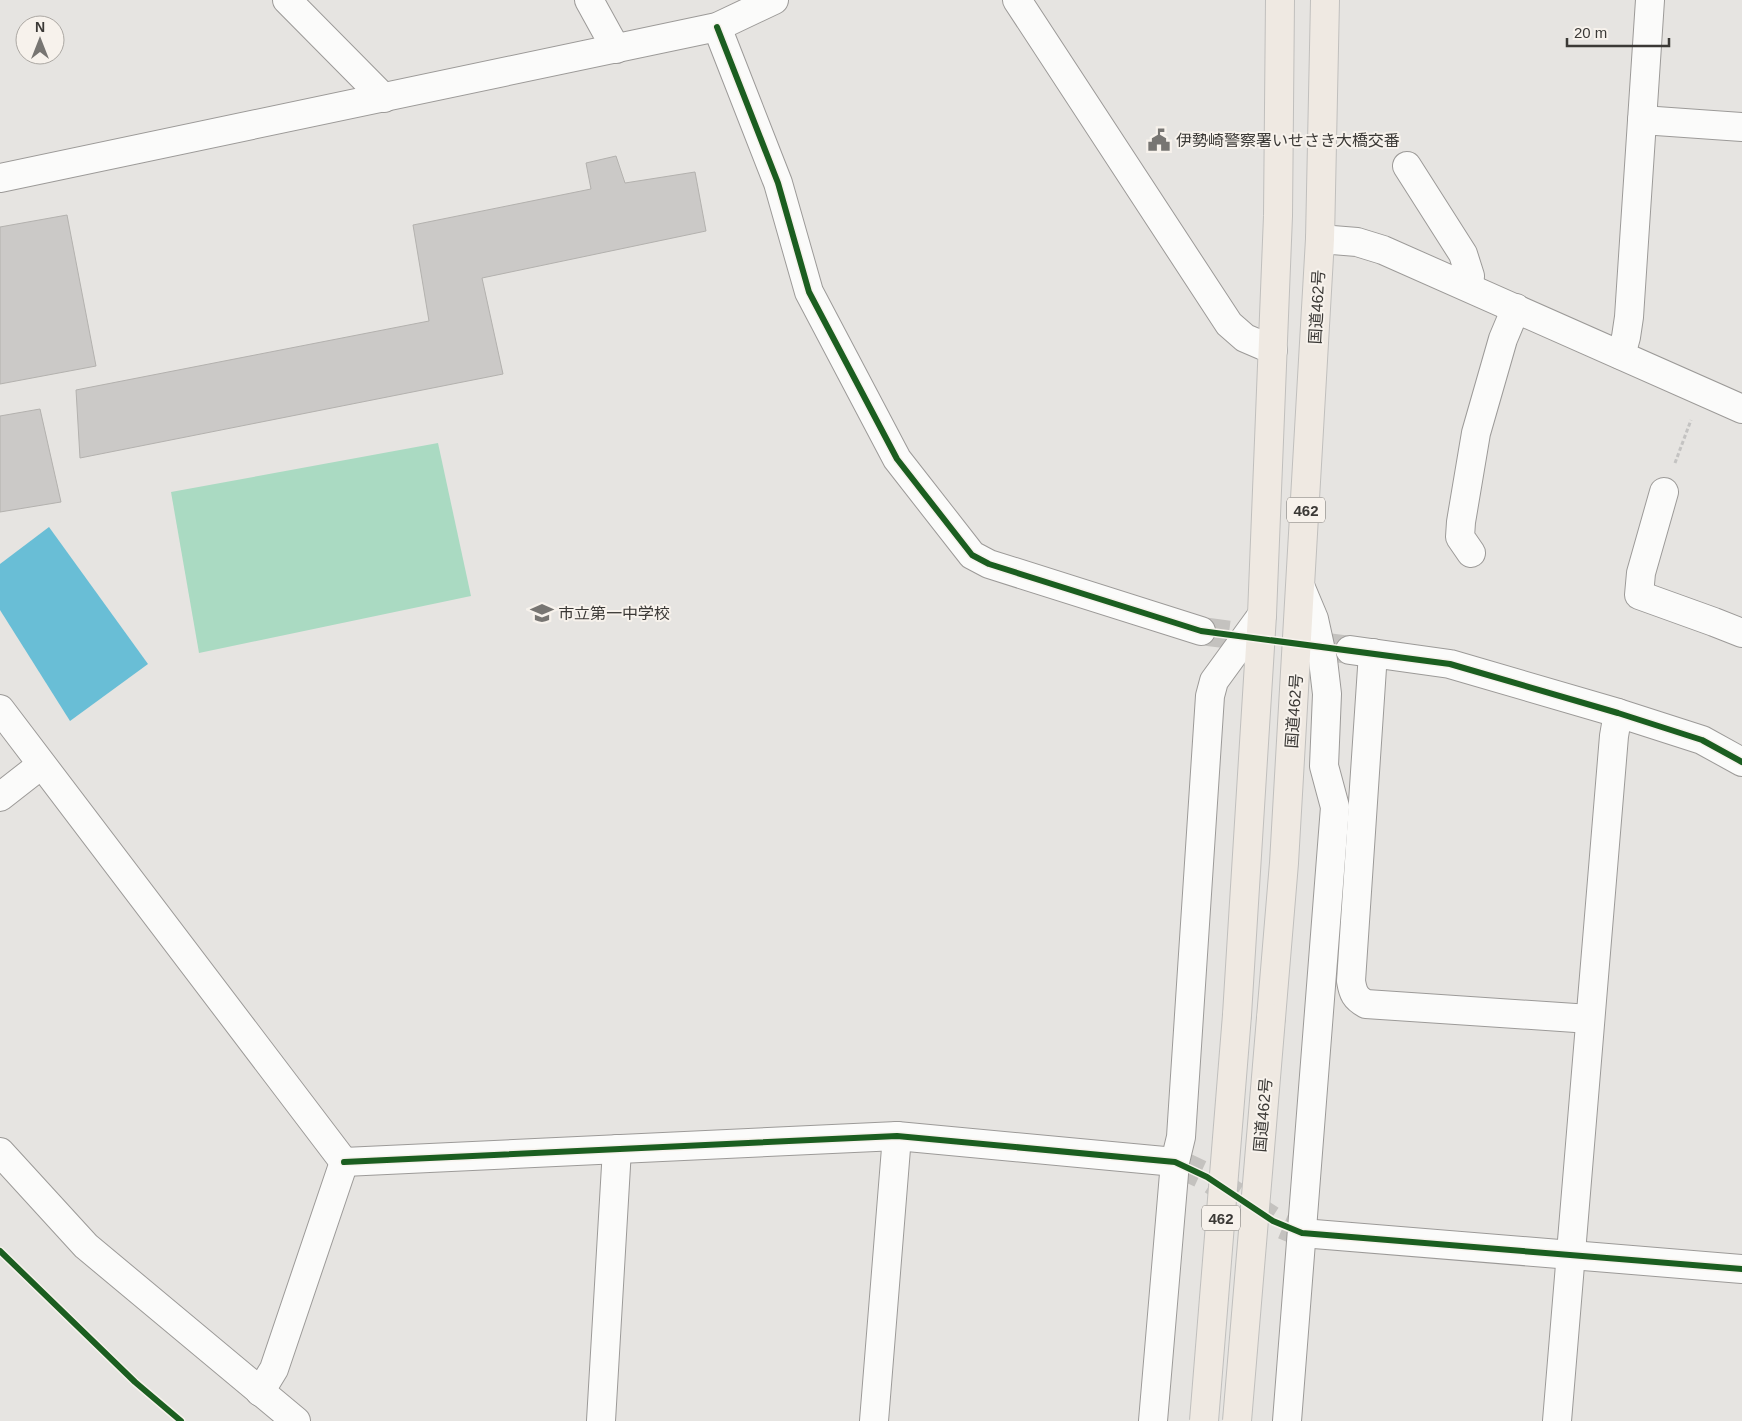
<svg xmlns="http://www.w3.org/2000/svg" width="1742" height="1421" font-family="Arial,'Noto Sans JP',sans-serif">
<style>
.green{fill:#aadac2}
.water{fill:#69bed6}
.building{fill:#cbc9c7;stroke:#b3b1ae}
.lines{fill:none;stroke-linecap:round;stroke-linejoin:round}
.minor-tunnel{stroke:#c4c2bf;stroke-width:28;stroke-dasharray:28 14;stroke-linecap:butt}
.minor-casing{stroke:#9c9a98;stroke-width:30}
.highway-casing{stroke:#c0bfbd;stroke-width:30}
.path{stroke:#c4c3c2;stroke-width:3;stroke-dasharray:4 2.5;stroke-linecap:butt}
.minor{stroke:#fbfbfa;stroke-width:28}
.highway{stroke:#efe9e2;stroke-width:28}
.highway-bridge-casing{stroke:#c0bfbd;stroke-width:30;stroke-linecap:butt}
.highway-bridge{stroke:#efe9e2;stroke-width:28}
.cycleway-casing{stroke:#f7f2ec;stroke-width:9}
.cycleway{stroke:#1b5e20;stroke-width:6}
.labels{text-anchor:middle;dominant-baseline:central;stroke-width:4;stroke-linejoin:round;paint-order:stroke}
.shield{fill:#f7f2ec;stroke:#73706d;stroke-width:1}
.shield-label{font-size:15px;font-weight:bold;fill:#3b3936}
.poi-label{font-size:16px;fill:#3b3936;stroke:#f7f2ec;text-anchor:start}
.street-label{font-size:16px;fill:#3b3936;stroke:#f7f2ec}
</style>
<rect width="100%" height="100%" fill="#e6e4e1"/>
<path class="green" d="M438,443L471,596L199,653L171,492Z"/>
<path class="water" d="M49,527L148,664L70,721L0,610V564Z"/>
<g class="building">
<path d="M616,156L625,183L695,172L706,231L482,278L503,374L80,458L76,390L429,321L413,225L591,189L586,163Z"/>
<path d="M67,215L96,366L0,384V227Z"/>
<path d="M40,409L61,502L0,512V416Z"/>
</g>
<g class="lines">
<g class="minor-tunnel">
<path d="M1201,631L1350,650"/>
<path d="M1175,1162L1207,1177L1273,1221L1302,1233"/>
</g>
<defs>
<g id="minor">
<path d="M287,0L384,98"/>
<path d="M589,0L616,49"/>
<path d="M1017,0L1229,324L1245,338L1273,350"/>
<path d="M717,27L778,183L809,292L897,459L972,555L989,564L1201,631"/>
<path d="M1642,120L1742,127"/>
<path d="M1407,166L1463,254L1470,276L1469,287"/>
<path d="M0,178L717,27L774,0"/>
<path d="M1320,239L1357,242L1383,250L1742,409"/>
<path d="M1621,355L1626,337L1629,317L1650,0"/>
<path d="M1664,492L1641,573L1639,595L1714,622L1742,633"/>
<path d="M1471,553L1460,537L1461,522L1476,433L1503,339L1516,308"/>
<path d="M1350,650L1450,664L1618,713L1702,740L1742,762"/>
<path d="M1373,653L1351,981C1353,993 1355,998 1366,1004L1590,1019"/>
<path d="M0,709L344,1162"/>
<path d="M0,797L41,765"/>
<path d="M0,1152L86,1246L296,1421"/>
<path d="M344,1162L897,1136L1175,1162"/>
<path d="M1302,1233L1742,1269"/>
<path d="M260,1392L274,1369L344,1162"/>
<path d="M601,1421L617,1149"/>
<path d="M874,1421L897,1136"/>
<path d="M1153,1421L1175,1162L1181,1137L1210,696L1214,681L1262,615"/>
<path d="M1287,1421L1335,807L1324,766L1327,694L1323,660L1314,619L1301,588"/>
<path d="M1557,1421L1614,736L1618,713"/>
</g>
<g id="highway">
<path d="M1237,1015L1262,615L1278,216L1280,0"/>
<path d="M1271,1018L1284,863L1320,239L1325,0"/>
</g>
</defs>
<use href="#minor" class="minor-casing"/>
<use href="#highway" class="highway-casing"/>
<path class="path" d="M1675,463L1691,420"/>
<use href="#minor" class="minor"/>
<use href="#highway" class="highway"/>
<defs>
<g id="highway-bridge">
<path d="M1204,1421L1237,1015"/>
<path d="M1237,1421L1271,1018"/>
</g>
</defs>
<use href="#highway-bridge" class="highway-bridge-casing"/>
<use href="#highway-bridge" class="highway-bridge"/>
<defs>
<g id="cycleway">
<path d="M717,27L778,183L809,292L897,459L972,555L989,564L1201,631L1450,664L1618,713L1702,740L1742,762"/>
<path d="M344,1162L897,1136L1175,1162L1207,1177L1273,1221L1302,1233L1742,1269"/>
<path d="M0,1251L135,1382L181,1421"/>
</g>
</defs>
<use href="#cycleway" class="cycleway-casing"/>
<use href="#cycleway" class="cycleway"/>
</g>
<defs>
<symbol id="civic-bare" viewBox="-9 -9 18 18"><path d="M-.6-6.5H3V-4.5H.6V-3L4-1V1h2V6H-6V1h2V-1L-.6-3ZM-1.2 2.5V6h2.4V2.5Z" fill="#777572" stroke="#f7f2ec" stroke-width="2.5" paint-order="stroke"/></symbol>
<symbol id="school-bare" viewBox="-9 -9 18 18"><path d="M0-5L7-2L0 1L-7-2ZM-4 1L0 2.5L4 1V4Q0 6-4 4Z" fill="#777572" stroke="#f7f2ec" stroke-width="2.5" paint-order="stroke"/></symbol>
</defs>
<g fill-rule="evenodd">
<use href="#civic-bare" x="1143" y="124" width="32" height="32"/>
<use href="#school-bare" x="526" y="597" width="32" height="32"/>
</g>
<g class="labels">
<g class="shield">
<rect x="1287" y="497.5" width="38" height="25" rx="4"/>
<rect x="1202" y="1205.5" width="38" height="25" rx="4"/>
</g>
<g class="shield-label">
<text x="1306" y="510">462</text>
<text x="1221" y="1218">462</text>
</g>
<g class="poi-label">
<text x="1176" y="140">伊勢崎警察署いせさき大橋交番</text>
<text x="558" y="613">市立第一中学校</text>
</g>
<g class="street-label">
<text transform="translate(1317 307) rotate(-87)">国道462号</text>
<text transform="translate(1294 711) rotate(-86)">国道462号</text>
<text transform="translate(1263 1115) rotate(-85)">国道462号</text>
</g>
</g>
<g transform="translate(40 40)"><circle r="24" fill="#f7f2ec" stroke="#aca8a3"/>
<path d="M0-4L9 19L0 12L-9 19Z" fill="#777572"/>
<text y="-8" font-size="14" font-weight="bold" text-anchor="middle" fill="#3b3936">N</text>
</g>
<path d="M1567 38v8h102v-8" fill="none" stroke="#3b3936" stroke-width="2.5"/>
<text x="1574" y="38" font-size="15" fill="#3b3936" stroke="#f7f2ec" stroke-width="4" paint-order="stroke">20 m</text>
</svg>
